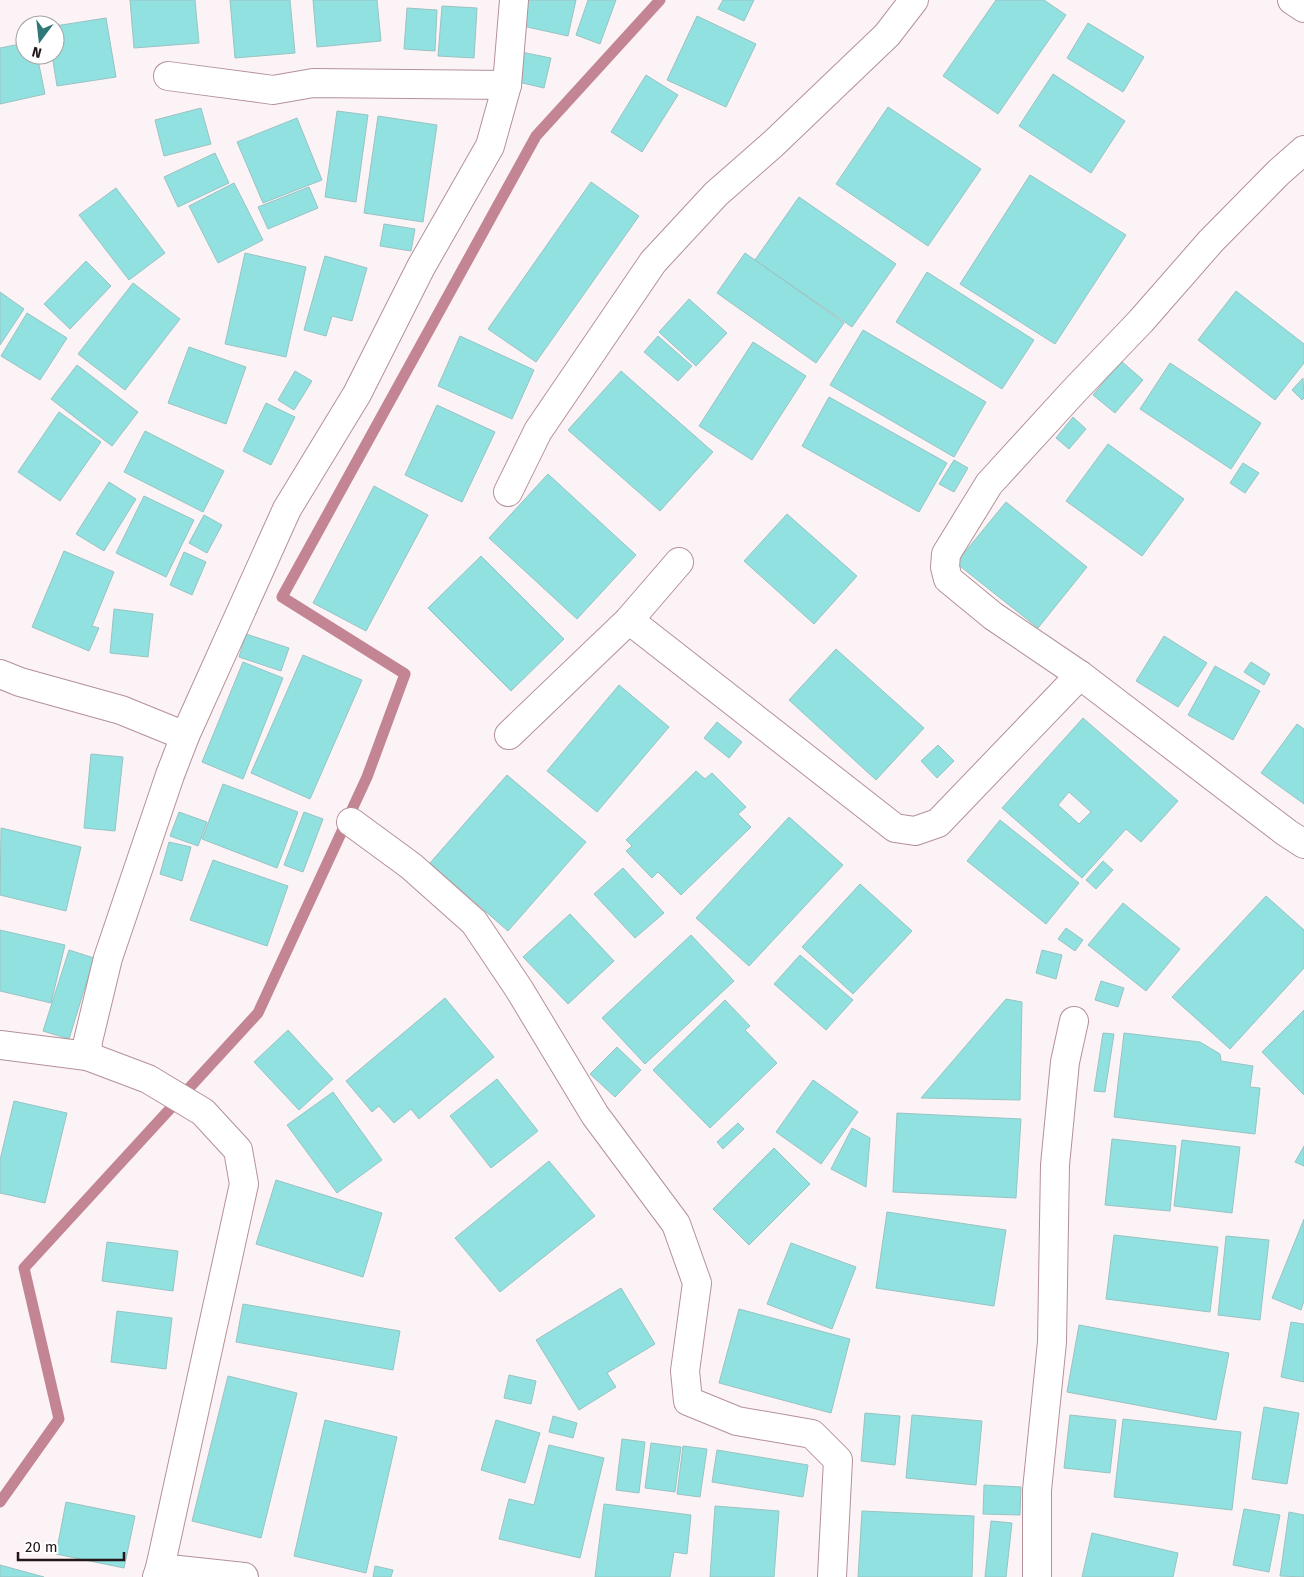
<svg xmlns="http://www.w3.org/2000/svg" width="1304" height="1577" font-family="'Fira Sans',sans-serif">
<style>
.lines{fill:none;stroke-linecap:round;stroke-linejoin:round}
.stream{stroke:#c38594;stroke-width:11}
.building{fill:#92e1e1;stroke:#99c3c3;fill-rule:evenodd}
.minor-casing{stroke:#b49198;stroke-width:30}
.minor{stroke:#fff;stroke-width:28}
</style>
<rect width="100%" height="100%" fill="#fbf3f5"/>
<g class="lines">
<path class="stream" d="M0,1502L59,1419L24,1268L258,1013L367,777L405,674L282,597L536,136L660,0"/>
</g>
<g class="building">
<path d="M130,0H195L199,43L134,48Z"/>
<path d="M230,0H290L295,53L235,58Z"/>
<path d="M313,0H377L381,41L317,47Z"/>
<path d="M523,0H576L568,36L518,25Z"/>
<path d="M588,0H616L600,44L576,35Z"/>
<path d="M723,0H754L744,21L718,9Z"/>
<path d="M996,0H1044L1066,15L998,114L943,76Z"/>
<path d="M442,6L477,8L474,58L438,56Z"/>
<path d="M407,8L437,10L435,51L404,49Z"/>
<path d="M697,16L756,44L726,107L667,80Z"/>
<path d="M106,18L116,77L57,86L52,55H55V26Z"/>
<path d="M1088,23L1144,57L1123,92L1067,58Z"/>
<path d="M25,43V55H37L45,94L0,104V48Z"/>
<path d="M521,52L551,58L544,88L514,81Z"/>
<path d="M1053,74L1125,121L1091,173L1019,126Z"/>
<path d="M646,75L678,95L642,152L611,132Z"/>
<path d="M888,107L981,169L928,246L836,184Z"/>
<path d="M201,108L211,144L164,156L155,120Z"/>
<path d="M337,111L368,115L356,202L325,197Z"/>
<path d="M378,116L437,125L423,222L364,213Z"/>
<path d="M297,118L322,180L263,203L237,142Z"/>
<path d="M215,153L229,183L178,207L164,177Z"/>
<path d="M1030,175L1126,235L1055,344L960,284Z"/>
<path d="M591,182L639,216L536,362L488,329Z"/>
<path d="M234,183L263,240L218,263L189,206Z"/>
<path d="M309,187L318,208L268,229L258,207Z"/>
<path d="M116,188L165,253L129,280L79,215Z"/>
<path d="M799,197L896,264L852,327L755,260Z"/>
<path d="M384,224L415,229L411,251L380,246Z"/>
<path d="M245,253L306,267L286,357L225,344Z"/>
<path d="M745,253L844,323L816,363L717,293Z"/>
<path d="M325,256L367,268L352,321L332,316L326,336L304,330Z"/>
<path d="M86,261L111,286L70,329L44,304Z"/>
<path d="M927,272L1034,340L1002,389L896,322Z"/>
<path d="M133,283L180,319L125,390L78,354Z"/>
<path d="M1236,291L1304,344V363L1275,400L1198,340Z"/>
<path d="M0,292L24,309L0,345Z"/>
<path d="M689,299L727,333L696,366L659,332Z"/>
<path d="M27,313L67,338L40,380L1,356Z"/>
<path d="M863,330L986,402L954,457L830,385Z"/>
<path d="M460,336L534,370L512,419L438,386Z"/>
<path d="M658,336L692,366L678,381L644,352Z"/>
<path d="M753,342L806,376L752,460L699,426Z"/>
<path d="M189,347L246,367L226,424L168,403Z"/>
<path d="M1121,361L1143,380L1115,413L1093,395Z"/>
<path d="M1170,363L1261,423L1231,469L1140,409Z"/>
<path d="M77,365L138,412L112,446L51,399Z"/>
<path d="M295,371L312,381L294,410L278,400Z"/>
<path d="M621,371L713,452L660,511L568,430Z"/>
<path d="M1303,378L1304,398L1302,400L1292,390Z"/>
<path d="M829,397L947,463L919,512L802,446Z"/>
<path d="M266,403L295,417L271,465L243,451Z"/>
<path d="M437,405L495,432L462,502L405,475Z"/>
<path d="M59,412L101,442L60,501L18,472Z"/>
<path d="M1073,417L1086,429L1069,449L1056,438Z"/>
<path d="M145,431L224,471L203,512L124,472Z"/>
<path d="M1108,444L1184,499L1142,556L1066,501Z"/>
<path d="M954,460L968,468L954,492L939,484Z"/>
<path d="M1243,463L1259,473L1245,493L1230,483Z"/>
<path d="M548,474L636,555L577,619L489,538Z"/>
<path d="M109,482L136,499L104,551L76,534Z"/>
<path d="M374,486L428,515L366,631L313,603Z"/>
<path d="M144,496L194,520L166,577L116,553Z"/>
<path d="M1006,502L1087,567L1038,628L956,563Z"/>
<path d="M787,514L857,576L814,624L744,561Z"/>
<path d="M204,515L222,525L207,553L189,543Z"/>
<path d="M64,551L114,572L92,626L99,628L89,651L32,627Z"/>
<path d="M184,552L206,562L192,595L170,585Z"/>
<path d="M481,556L564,639L511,691L428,608Z"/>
<path d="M114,609L153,614L148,657L110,653Z"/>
<path d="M246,634L289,648L281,671L239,657Z"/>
<path d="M1164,636L1207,663L1178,707L1136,681Z"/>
<path d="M836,649L924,728L876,780L789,700Z"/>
<path d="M303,655L362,680L310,799L251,773Z"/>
<path d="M243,662L283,678L243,779L202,762Z"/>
<path d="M1251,662L1270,674L1264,685L1244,672Z"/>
<path d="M1215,666L1260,691L1233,740L1188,715Z"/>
<path d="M619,685L669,727L597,812L547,771Z"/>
<path d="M1083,718L1178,801L1141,842L1126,829L1082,878L1002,808ZM1069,792L1091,812L1079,824L1058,805Z"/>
<path d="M717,722L742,742L729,758L704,738Z"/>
<path d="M1297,724L1304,729V804L1261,773Z"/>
<path d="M938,745L954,761L937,778L921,761Z"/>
<path d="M91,754L123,757L115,831L84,828Z"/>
<path d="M696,771L705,779L712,773L746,807L738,814L751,827L681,895L658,872L652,878L626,851L632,846L626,840Z"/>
<path d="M507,775L586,842L508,931L430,863Z"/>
<path d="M223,784L298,812L277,868L202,839Z"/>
<path d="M179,812L207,822L198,846L170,836Z"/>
<path d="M304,812L323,819L303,872L284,865Z"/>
<path d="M789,817L843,865L749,966L696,918Z"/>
<path d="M1000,820L1079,883L1046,924L967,861Z"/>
<path d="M1,828L81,847L66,911L0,895Z"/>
<path d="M169,842L191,847L182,881L160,874Z"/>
<path d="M213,860L288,886L267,946L190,920Z"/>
<path d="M1103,861L1113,870L1096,889L1086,880Z"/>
<path d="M623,868L664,913L635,938L594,894Z"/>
<path d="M860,884L912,931L853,994L802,947Z"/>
<path d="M1266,896L1304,930V968L1230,1049L1172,997Z"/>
<path d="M1123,903L1180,949L1146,991L1088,945Z"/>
<path d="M570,914L614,961L568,1004L523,957Z"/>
<path d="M1066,928L1083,940L1075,951L1058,939Z"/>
<path d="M0,930L65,945L51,1003L0,991Z"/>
<path d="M691,935L734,981L645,1064L602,1018Z"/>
<path d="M69,950L94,958L69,1039L43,1031Z"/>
<path d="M1042,950L1062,955L1056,979L1036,973Z"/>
<path d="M800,955L853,1000L826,1030L774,984Z"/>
<path d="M1101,981L1124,988L1118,1007L1095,1000Z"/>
<path d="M445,998L494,1057L419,1119L411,1109L394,1123L379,1106L372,1112L346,1081Z"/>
<path d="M1006,999L1022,1002L1020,1100L921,1098Z"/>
<path d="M725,1000L750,1026L745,1030L777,1063L710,1128L653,1070Z"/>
<path d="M1304,1010V1095L1262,1052Z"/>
<path d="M288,1030L333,1079L299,1110L254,1062Z"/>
<path d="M1103,1033L1114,1034L1105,1092L1094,1091Z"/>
<path d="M1124,1033L1200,1042L1220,1054L1221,1061L1253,1066L1250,1087L1260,1088L1255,1134L1114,1117Z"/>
<path d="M617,1047L641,1070L615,1097L590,1074Z"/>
<path d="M497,1079L538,1131L491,1168L450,1116Z"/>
<path d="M813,1080L858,1112L821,1164L776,1132Z"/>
<path d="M333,1092L382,1160L337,1193L287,1125Z"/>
<path d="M14,1101L67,1113L45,1203L0,1193V1160Z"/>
<path d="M897,1113L1021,1119L1016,1198L893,1192Z"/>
<path d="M738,1123L744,1129L723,1149L717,1142Z"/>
<path d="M852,1128L870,1138L866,1187L831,1169Z"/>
<path d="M1112,1139L1176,1146L1170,1211L1105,1205Z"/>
<path d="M1182,1140L1240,1147L1232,1213L1174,1206Z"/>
<path d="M1304,1146V1166L1295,1162Z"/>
<path d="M774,1148L810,1184L749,1245L713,1209Z"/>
<path d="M549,1161L595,1216L500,1292L455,1238Z"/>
<path d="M276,1180L382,1213L363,1277L256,1244Z"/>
<path d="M887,1212L1006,1230L994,1306L876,1288Z"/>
<path d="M1304,1219V1301L1301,1310L1272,1298Z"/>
<path d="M1114,1235L1218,1247L1210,1312L1106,1299Z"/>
<path d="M1226,1236L1269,1240L1260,1320L1218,1315Z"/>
<path d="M107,1242L178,1251L173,1291L102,1281Z"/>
<path d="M791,1243L856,1267L832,1329L767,1304Z"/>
<path d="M621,1288L655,1344L607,1373L616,1387L579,1410L536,1340Z"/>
<path d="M243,1304L400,1331L393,1370L236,1342Z"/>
<path d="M739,1309L850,1339L831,1413L719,1383Z"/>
<path d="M117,1311L172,1318L166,1369L111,1362Z"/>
<path d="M1291,1322L1304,1324V1382L1281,1377Z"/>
<path d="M1079,1325L1229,1353L1216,1420L1067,1392Z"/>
<path d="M509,1375L536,1381L531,1404L504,1398Z"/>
<path d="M228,1376L297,1393L261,1538L192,1521Z"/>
<path d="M1264,1407L1299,1413L1287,1484L1252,1479Z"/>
<path d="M865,1413L900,1416L895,1465L861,1461Z"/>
<path d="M912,1415L982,1421L976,1485L906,1478Z"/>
<path d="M1070,1415L1116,1420L1110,1473L1064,1468Z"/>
<path d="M553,1416L577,1423L573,1438L549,1432Z"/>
<path d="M1123,1419L1241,1432L1232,1510L1114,1497Z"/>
<path d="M325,1420L397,1437L366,1573L294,1556Z"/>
<path d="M496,1420L540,1433L525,1483L481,1470Z"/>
<path d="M622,1439L645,1442L639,1493L616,1490Z"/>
<path d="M651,1443L681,1447L675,1492L645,1488Z"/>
<path d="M549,1445L604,1458L580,1558L499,1539L509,1499L534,1505Z"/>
<path d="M683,1446L707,1449L700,1497L677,1494Z"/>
<path d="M717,1450L808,1465L803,1497L712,1482Z"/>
<path d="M984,1485L1021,1487L1020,1515L983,1514Z"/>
<path d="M66,1502L135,1516L124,1568L56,1554Z"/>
<path d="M604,1504L691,1515L687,1554L674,1552L670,1577H595Z"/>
<path d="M715,1506L779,1511L774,1577H710Z"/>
<path d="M1244,1509L1280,1515L1269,1572L1233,1565Z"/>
<path d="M862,1511L974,1516L972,1577H858Z"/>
<path d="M1289,1512L1304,1515V1577L1280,1576Z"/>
<path d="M991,1521L1012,1523L1006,1577H985Z"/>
<path d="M1092,1533L1178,1553L1173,1577H1082Z"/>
<path d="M0,1565L44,1577H0Z"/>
<path d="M375,1566L393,1570L391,1577H373Z"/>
</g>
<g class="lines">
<defs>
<g id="minor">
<path d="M1292,0L1304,8"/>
<path d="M168,76L273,90L313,83L507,85"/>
<path d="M1304,150L1279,172L1211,241L1141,321L1074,391L989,484L946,554L945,567L948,579L993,616L1080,675L1287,833L1304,844"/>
<path d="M508,492L538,431L653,262L716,194L773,144L887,35L914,0"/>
<path d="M629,620L895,828L915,831L938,823L1080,675"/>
<path d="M0,674L20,682L121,710L185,736"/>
<path d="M509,735L629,620L679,562"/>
<path d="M351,822L411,866L474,922L519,989L595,1115L676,1224L697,1283L685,1371L688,1401L737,1421L812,1434L838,1460L832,1577"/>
<path d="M0,1045L87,1056L148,1079L203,1112L238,1150L244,1184L160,1568"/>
<path d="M87,1056L88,1041L108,958L170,775L185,736L287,509L357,394L421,267L490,146L507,85L514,0"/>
<path d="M157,1577L160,1568L244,1577"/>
<path d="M1037,1577V1490L1052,1342L1055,1165L1065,1062L1074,1021"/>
</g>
</defs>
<use href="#minor" class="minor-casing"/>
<use href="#minor" class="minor"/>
</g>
<g transform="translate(40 40) rotate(195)"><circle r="24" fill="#ffffff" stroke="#a7a2a3"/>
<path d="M0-4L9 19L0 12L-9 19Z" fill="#2e7878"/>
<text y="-8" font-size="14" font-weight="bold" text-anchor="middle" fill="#24171a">N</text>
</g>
<path d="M18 1552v8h106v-8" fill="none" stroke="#24171a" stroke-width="2.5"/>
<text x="25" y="1552" font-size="15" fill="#24171a" stroke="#ffffff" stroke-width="4" paint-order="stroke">20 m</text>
</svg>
